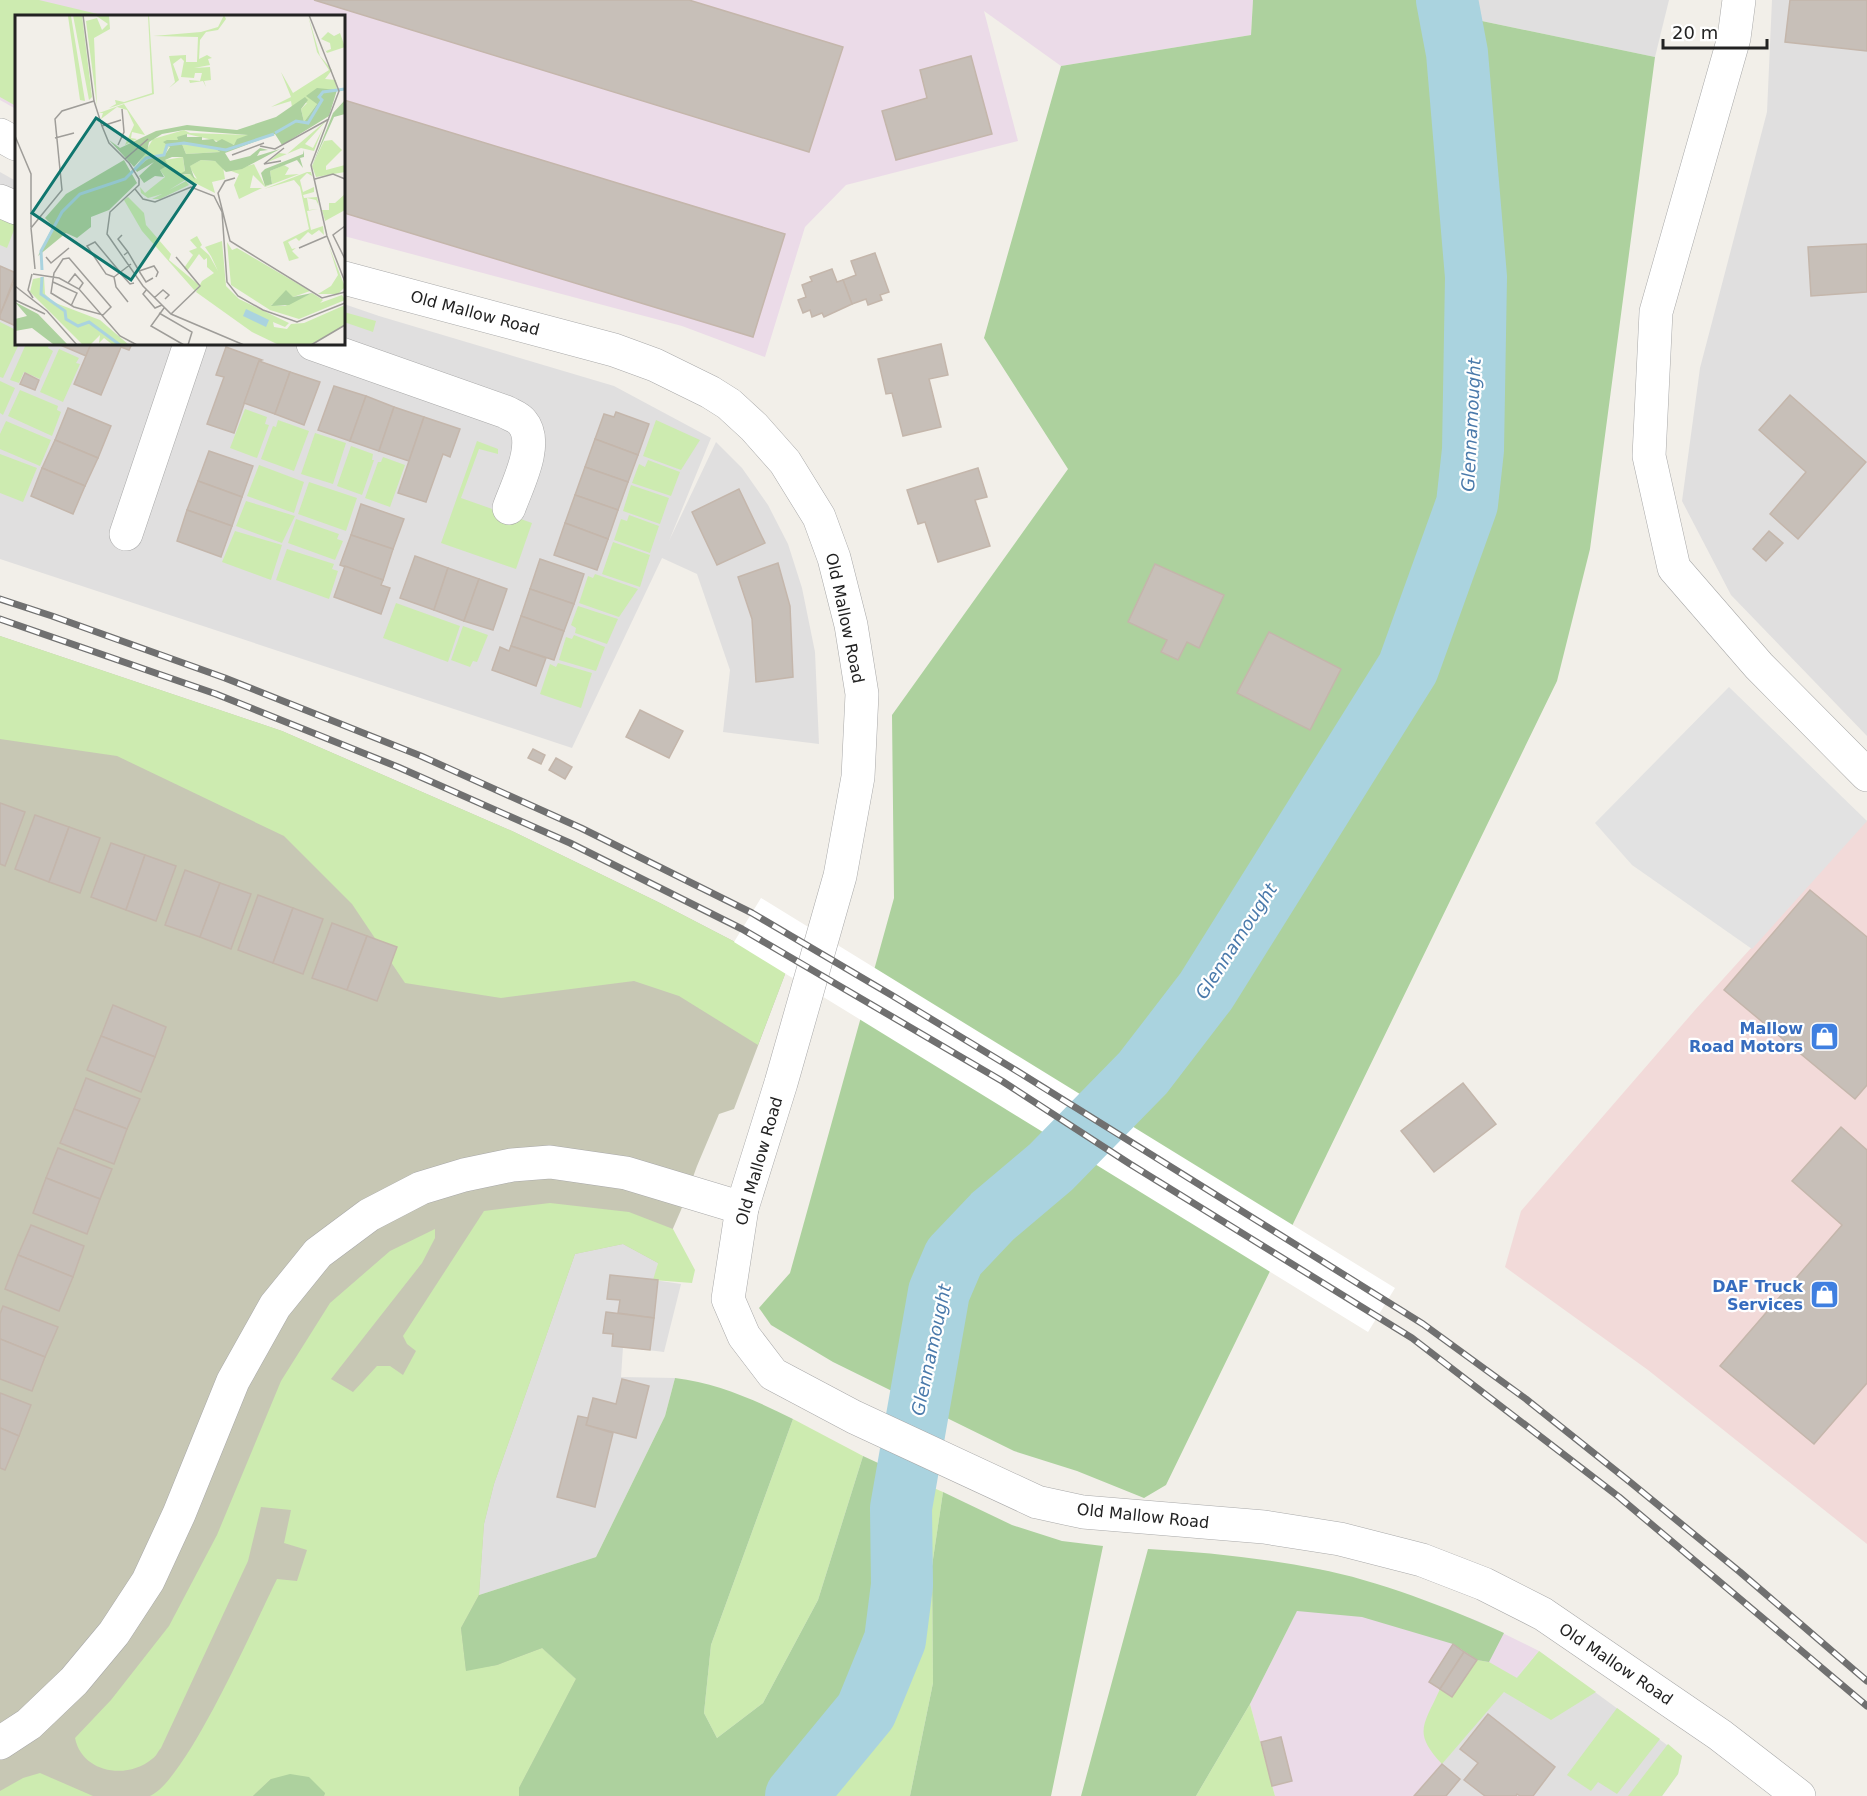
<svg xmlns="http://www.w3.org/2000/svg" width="1867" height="1796" font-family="'DejaVu Sans',sans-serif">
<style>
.residential{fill:#e0dfdf}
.commercial{fill:#f2dad9}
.industrial{fill:#ebdbe8}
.construction{fill:#c7c7b4}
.grass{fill:#cdebb0}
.forest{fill:#add19e}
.parking{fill:#e2e2e2}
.pier{fill:#fff}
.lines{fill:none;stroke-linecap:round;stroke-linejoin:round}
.river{stroke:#aad3df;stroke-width:62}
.building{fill:#c7bfb8;stroke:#c4b6ab;stroke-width:1.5}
.minor-casing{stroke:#a9a9a9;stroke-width:34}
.minor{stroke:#fff;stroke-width:33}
.rail-casing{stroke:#707070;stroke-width:7}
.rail{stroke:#fff;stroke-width:4.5;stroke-dasharray:14;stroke-linecap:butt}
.labels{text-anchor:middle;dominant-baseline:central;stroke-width:4.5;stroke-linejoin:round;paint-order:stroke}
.street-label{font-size:16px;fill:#222;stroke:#fff}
.shop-label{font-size:16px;font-weight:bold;fill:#366cbe;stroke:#fff;text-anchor:end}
.water-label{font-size:18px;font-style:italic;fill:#4a7aab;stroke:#fff}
.inset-river{fill:none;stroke:#aad3df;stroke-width:3}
.inset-road{fill:none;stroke:#9f9d99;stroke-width:1.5}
.view{fill:#0f766e;fill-opacity:0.15;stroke:#0f766e;stroke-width:3}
.inset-edge{fill:none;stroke:#222;stroke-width:3}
</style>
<rect width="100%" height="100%" fill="#f2efe9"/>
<g class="residential">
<path d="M1471,0H1669L1655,57L1477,20Z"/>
<path d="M1772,0H1867V736L1731,595L1682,501L1700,368L1767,112Z"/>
<path d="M0,172L16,181V344H344V304L379,316L614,386L711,438L669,541L716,442L742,468L768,505L788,544L802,588L815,652L819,744L723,732L730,670L697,574L662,558L572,748L0,559Z"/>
<path d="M623,1244L658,1263L654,1280L681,1284L664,1352L623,1347L621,1377L675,1378L665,1416L596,1557L479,1595L484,1524L494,1484L575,1254Z"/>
<path d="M1539,1651L1682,1756L1678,1774L1662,1796H1414Z"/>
</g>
<path class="commercial" d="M1867,820V1544L1648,1370L1505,1267L1521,1211L1695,1010Z"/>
<g class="industrial">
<path d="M0,0H1253L1251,35L1061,66L984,11L1018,141L846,185L805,227L765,357L682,326L344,236V16H16V109L0,100Z"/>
<path d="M1318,1569L1385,1587L1478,1621L1539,1651L1414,1796H1275L1250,1704Z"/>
</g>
<path class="construction" d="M0,636L282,731L512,831L658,902L787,969L734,1109L719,1114L697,1166L681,1210L658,1263L623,1244L575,1254L494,1484L484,1524L479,1595L500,1636L542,1648L576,1679L622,1796H0Z"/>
<g class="grass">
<path d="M0,0H39L106,16H16V106L0,97Z"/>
<path d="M0,219L16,225L7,248L0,245Z"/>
<path d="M344,312L376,321L373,332L344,322Z"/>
<path d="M0,322L16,330V344H19L3,378L0,377Z"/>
<path d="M26,344H49L48,348L53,351L40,379L24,372L19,383L10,380Z"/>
<path d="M59,349L79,358L76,363L80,364L63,402L40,392Z"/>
<path d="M0,381L15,388L3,415L0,413Z"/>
<path d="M20,390L58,406L57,410L61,412L52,436L8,416Z"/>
<path d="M245,409L267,417L265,424L269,425L257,458L230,448Z"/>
<path d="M278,420L309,431L294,471L261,459L273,426L276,427Z"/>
<path d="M656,420L700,440L681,470L643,456Z"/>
<path d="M6,421L51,440L40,466L0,449V434Z"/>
<path d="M315,433L346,443L333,484L301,474Z"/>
<path d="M477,441L498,449V454L479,449L461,498L532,523L516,569L441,543Z"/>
<path d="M351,446L373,454L372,460H374L362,495L337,486Z"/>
<path d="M0,454L37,468L23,502L0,493Z"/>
<path d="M383,457L405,465L390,507L365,498L378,462H381Z"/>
<path d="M648,460L680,472L671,496L632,483L639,464L645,467Z"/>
<path d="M259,465L304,482L294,513L247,496Z"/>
<path d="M309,482L357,498L346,531L298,514Z"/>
<path d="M631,485L669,498L660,524L623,511Z"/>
<path d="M246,501L295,516L282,543L236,526Z"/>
<path d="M629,515L659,526L650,553L614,540L621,519L627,521Z"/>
<path d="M296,519L339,534L337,539L343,541L335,560L288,543Z"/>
<path d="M235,531L282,545L271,580L222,562Z"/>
<path d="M613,542L650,555L640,587L602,574Z"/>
<path d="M287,549L334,564L332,569L338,571L329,599L276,580Z"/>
<path d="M595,574L638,589L619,617L579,603L588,576L593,578Z"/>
<path d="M396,603L460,626L448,662L383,638Z"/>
<path d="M578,606L618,619L607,644L575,633L576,628L571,625Z"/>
<path d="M463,626L488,635L477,662L473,661L470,667L451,660Z"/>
<path d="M574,635L605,647L596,671L559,660L566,637L572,639Z"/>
<path d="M0,636L282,731L512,831L658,902L787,969L758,1045L679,996L634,981L501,998L405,983L352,904L284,836L117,756L0,739Z"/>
<path d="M558,663L592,673L581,708L540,694L550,664L556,667Z"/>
<path d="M550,1203L629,1212L673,1229L695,1270L692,1283L653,1280L658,1263L623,1244L575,1254L494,1484L484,1524L479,1595L461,1628L466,1670L497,1665L542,1648L576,1679L519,1788V1796H324L325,1793L271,1779L253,1796H150C187,1780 256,1621 277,1579L297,1581L307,1550L284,1543L291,1510L261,1507L248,1561L161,1748C158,1751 156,1757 152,1759C127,1780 82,1773 75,1738L111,1700L169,1626L217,1535L281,1381L330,1303L390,1251L435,1229V1238L422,1263L331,1379L353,1392L377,1366H390L403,1375L416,1351L407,1344L403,1336L484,1211Z"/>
<path d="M793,1419L863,1456L818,1600L763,1703L717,1738L704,1713L711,1645Z"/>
<path d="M915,1480L943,1492L932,1566L933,1683L910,1796H807L843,1734L897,1608Z"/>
<path d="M1539,1651L1596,1692L1551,1720L1504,1692L1442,1764C1412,1732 1424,1725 1440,1689L1452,1696L1477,1660L1489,1662L1517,1678Z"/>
<path d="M1250,1704L1275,1796H1196Z"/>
<path d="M1617,1708L1660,1739L1617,1794L1598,1782L1591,1791L1567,1775Z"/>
<path d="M1668,1744L1682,1756L1678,1774L1662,1796H1628Z"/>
<path d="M40,1773L93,1796H0V1791L23,1778Z"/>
</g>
<g class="forest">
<path d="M1253,0H1471L1477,20L1655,57L1590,549L1557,681L1166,1485L1144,1498L1077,1471L1014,1451L833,1362L771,1325L759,1308L790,1273L894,898L892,715L1068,469L984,338L1061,66L1251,35Z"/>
<path d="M675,1378C717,1383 755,1400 793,1419L711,1645L704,1713L717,1738L763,1703L818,1600L863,1456L915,1480L897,1608L843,1734L807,1796H519V1788L576,1679L542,1648L497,1665L466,1671L461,1628L479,1595L596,1557L665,1416Z"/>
<path d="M943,1492L1012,1525L1062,1541L1103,1546L1051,1796H910L933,1683L932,1566Z"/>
<path d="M1148,1549C1205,1552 1262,1558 1318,1569C1377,1580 1449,1608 1504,1633L1489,1662L1477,1660L1453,1644L1362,1617L1297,1611L1250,1704L1196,1796H1081Z"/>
<path d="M290,1774L309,1777L325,1793L324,1796H253L271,1779Z"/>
</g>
<path class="parking" d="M1729,687L1867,821L1752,949L1632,865L1595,823Z"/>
<path class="pier" d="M761,898L1395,1288L1368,1332L734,942Z"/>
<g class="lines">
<path class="river" d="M796,1796L866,1711L895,1640L902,1585L901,1508L939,1292L954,1257L993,1216L1051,1167L1143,1073L1206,991L1408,668L1467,504L1473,450L1476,277L1457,53L1447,0"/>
</g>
<g class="building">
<path d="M314,0H689L843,47L809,152Z"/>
<path d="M1790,0H1867V51L1785,42Z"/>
<path d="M971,56L992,134L896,160L882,111L927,98L920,70Z"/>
<path d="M344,100L785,234L753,337L344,213Z"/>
<path d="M1867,244V292L1811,296L1808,247Z"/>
<path d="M875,253L889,292L880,295L882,300L868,305L866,299L852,304L843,280L856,275L851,261Z"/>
<path d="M0,266L16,273L0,315Z"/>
<path d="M832,269L837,282L843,280L852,304L824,317L822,313L812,317L810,310L803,313L798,300L806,297L802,285L812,281L810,277Z"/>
<path d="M16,277V326L0,319V315Z"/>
<path d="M58,344H91L86,356Z"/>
<path d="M91,344H132L129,350L121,347L101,395L74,384Z"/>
<path d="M941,344L948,375L929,379L941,427L903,436L892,393L886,394L878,359Z"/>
<path d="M226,347L262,360L259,361L234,433L207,424L224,377L216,375Z"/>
<path d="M259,361L290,372L275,414L244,403Z"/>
<path d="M290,372L320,382L304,425L275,414Z"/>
<path d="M25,373L39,380L35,390L20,384Z"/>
<path d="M334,386L366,396L350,441L318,430Z"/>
<path d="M1790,395L1866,462L1798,539L1770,514L1806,472L1759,430Z"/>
<path d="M366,396L394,407L379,451L350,441Z"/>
<path d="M394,407L424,417L409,461L379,451Z"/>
<path d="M68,408L111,426L98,458L55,440Z"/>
<path d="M616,412L649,424L638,455L595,439L604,414L614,417Z"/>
<path d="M424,417L460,429L450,457L443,454L426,502L398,493Z"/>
<path d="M595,439L638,455L628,482L585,467Z"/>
<path d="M55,440L98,458L85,486L42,468Z"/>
<path d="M209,451L253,466L242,497L198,481Z"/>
<path d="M585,467L628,482L618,510L575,495Z"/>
<path d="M42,468L85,486L73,514L31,496Z"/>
<path d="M978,468L987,497L975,500L990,546L938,562L925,522L918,524L907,490Z"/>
<path d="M198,481L242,497L232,526L187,510Z"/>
<path d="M739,489L765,543L717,565L692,512Z"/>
<path d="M575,495L618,510L608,539L565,523Z"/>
<path d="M361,504L404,519L393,549L351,535Z"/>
<path d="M187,510L232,526L221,557L177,541Z"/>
<path d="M565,523L608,539L597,570L554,555Z"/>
<path d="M1769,531L1783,543L1766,561L1753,549Z"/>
<path d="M351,535L393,549L383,580L340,565Z"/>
<path d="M415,556L448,568L434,610L400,598Z"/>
<path d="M540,559L584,574L574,604L530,589Z"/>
<path d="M778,563L790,606L793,677L756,682L752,619L738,577Z"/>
<path d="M1155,564L1224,595L1199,648L1187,642L1178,660L1161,652L1167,640L1128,622Z"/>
<path d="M345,566L383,580L381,585L390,588L381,614L334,597Z"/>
<path d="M448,568L479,579L464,621L434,610Z"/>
<path d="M479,579L507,589L493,630L464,621Z"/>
<path d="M530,589L574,604L564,631L521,616Z"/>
<path d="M521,616L564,631L554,660L511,646Z"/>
<path d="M1269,632L1341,669L1310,730L1237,693Z"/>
<path d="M511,646L546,658L536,686L492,670L500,647L509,651Z"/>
<path d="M640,710L683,731L669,758L626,737Z"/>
<path d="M533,749L545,755L541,764L528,758Z"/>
<path d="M556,758L572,767L565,779L549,770Z"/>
<path d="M0,803L25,812L5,866L0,864Z"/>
<path d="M35,815L69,827L49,882L15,869Z"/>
<path d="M69,827L100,838L80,893L49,882Z"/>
<path d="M111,843L145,855L126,910L91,897Z"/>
<path d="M145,855L176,866L156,921L126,910Z"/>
<path d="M185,870L220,883L200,937L165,925Z"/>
<path d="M220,883L251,894L231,949L200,937Z"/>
<path d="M1810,890L1867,937V1085L1855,1099L1724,990Z"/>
<path d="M258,895L293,908L273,963L238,950Z"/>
<path d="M293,908L323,919L303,974L273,963Z"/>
<path d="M332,923L367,936L347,990L312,978Z"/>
<path d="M367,936L397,947L377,1001L347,990Z"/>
<path d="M113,1005L166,1027L155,1057L101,1036Z"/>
<path d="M101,1036L155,1057L141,1092L87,1070Z"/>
<path d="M86,1078L140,1099L127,1129L74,1109Z"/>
<path d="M1463,1083L1496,1124L1434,1172L1401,1131Z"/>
<path d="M74,1109L127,1129L114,1164L60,1143Z"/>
<path d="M1841,1127L1867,1150V1383L1814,1444L1720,1366L1842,1225L1792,1181Z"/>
<path d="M58,1148L112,1169L100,1199L46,1178Z"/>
<path d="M46,1178L100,1199L87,1234L33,1213Z"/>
<path d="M31,1225L84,1246L73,1277L18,1255Z"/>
<path d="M18,1255L73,1277L59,1311L5,1289Z"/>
<path d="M610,1275L658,1280L654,1318L618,1313L620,1300L607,1299Z"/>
<path d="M3,1306L58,1327L45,1357L0,1339V1314Z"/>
<path d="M606,1312L654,1318L650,1350L612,1346L613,1334L603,1333Z"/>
<path d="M0,1339L45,1357L32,1391L0,1379Z"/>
<path d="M622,1379L649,1386L636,1438L586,1425L593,1398L616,1404Z"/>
<path d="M0,1393L31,1405L19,1436L0,1428Z"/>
<path d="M578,1416L588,1418L586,1425L613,1433L595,1507L557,1497Z"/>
<path d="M0,1428L19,1436L5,1470L0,1468Z"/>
<path d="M1453,1644L1464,1652L1440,1689L1429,1682Z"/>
<path d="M1464,1652L1477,1660L1452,1697L1440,1689Z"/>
<path d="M1488,1714L1555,1767L1533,1796H1520L1517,1794L1516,1796H1485L1464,1780L1478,1763L1460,1749Z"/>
<path d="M1281,1737L1292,1781L1272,1786L1261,1742Z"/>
<path d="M1442,1764L1460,1779L1446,1796H1414Z"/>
</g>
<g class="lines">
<defs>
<g id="minor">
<path d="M1739,0L1734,38L1656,312L1649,456L1674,568L1759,666L1867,775"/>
<path d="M0,135L16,144"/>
<path d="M0,201L16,208"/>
<path d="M344,278L614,350L655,365L710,392L729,404L754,427L785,462L819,517L834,558L851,625L862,694L858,777L840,876L781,1083L742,1208L728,1299L744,1336L773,1374L854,1417L1037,1502L1083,1512L1264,1527L1340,1539L1422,1560L1484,1584L1543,1614L1720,1735L1799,1796"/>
<path d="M313,344L506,412C511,415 518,417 522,422C540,443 517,485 509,508"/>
<path d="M126,534L190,344"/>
<path d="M0,1743L29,1724L74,1681L114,1633L148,1581L179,1514L233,1381L275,1306L318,1253L369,1215L421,1188L464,1175L512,1165L550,1162L626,1173L742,1208"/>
</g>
</defs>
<use href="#minor" class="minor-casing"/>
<use href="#minor" class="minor"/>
<defs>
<g id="rail">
<path d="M0,599L52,616L225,678L421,756L581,828L752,913L893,996L1012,1068L1423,1324L1526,1399L1630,1482L1740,1572L1867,1681"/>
<path d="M0,619L216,694L398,767L570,843L742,929L1002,1081L1130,1164L1412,1338L1619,1497L1867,1706"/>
</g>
</defs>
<use href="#rail" class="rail-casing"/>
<use href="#rail" class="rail"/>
</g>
<defs>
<symbol id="shop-square" viewBox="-11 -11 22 22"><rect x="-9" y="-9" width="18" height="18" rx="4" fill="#3f7fe0" stroke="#fff"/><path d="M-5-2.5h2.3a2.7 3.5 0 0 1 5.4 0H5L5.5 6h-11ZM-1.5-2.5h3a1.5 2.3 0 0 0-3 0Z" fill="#fff"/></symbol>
</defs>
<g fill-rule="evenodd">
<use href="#shop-square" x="1808" y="1020" width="33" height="33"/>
<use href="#shop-square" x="1808" y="1278" width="33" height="33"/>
</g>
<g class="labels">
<g class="street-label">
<text transform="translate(475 313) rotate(15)">Old Mallow Road</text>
<text transform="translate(845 618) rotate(78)">Old Mallow Road</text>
<text transform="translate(759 1161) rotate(-74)">Old Mallow Road</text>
<text transform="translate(1143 1516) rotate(6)">Old Mallow Road</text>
<text transform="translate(1616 1664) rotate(34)">Old Mallow Road</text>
</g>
<g class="shop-label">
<text x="1803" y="1028">Mallow<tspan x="1803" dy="18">Road Motors</tspan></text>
<text x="1803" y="1286">DAF Truck<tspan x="1803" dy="18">Services</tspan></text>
</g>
<g class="water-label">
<text transform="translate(1471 425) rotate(-87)">Glennamought</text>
<text transform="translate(1236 941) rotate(-57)">Glennamought</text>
<text transform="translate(931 1350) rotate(-78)">Glennamought</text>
</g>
</g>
<g transform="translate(15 15)">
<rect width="330" height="330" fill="#f2efe9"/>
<path d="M58,0H67L77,82L74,85ZM80,0H97L94,1L95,14L79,23L82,91L71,6L82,3L87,15L93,9ZM133,0H134L139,79L94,93L101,89L100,85L109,87L137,78ZM209,0L211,4L203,15L191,17L185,25L184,44L192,40L197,43L193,44L195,50L179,53L195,52L196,65L189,66L191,72L188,66L175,68L174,65L185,66L187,58H180L179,63L166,62L169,46L166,43L158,49L164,65L154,73L160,67L154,41L171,40V47H182L183,22L138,21L186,17L203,12ZM293,0L305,41L317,55L310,64L321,65L322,75L299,83L302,89L289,107L286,94L292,88L286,86L277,92L276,86L256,92L276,82L266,57L278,78L314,55L302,37ZM53,1H56L70,86L65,85ZM313,17L319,21L325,18L330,32L312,38L305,26L311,36L316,34L315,28L306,24ZM109,89L130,120L117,117L116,123L122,124L110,130L119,110L112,95L102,92L86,104L88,98H84ZM312,105L290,129L298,133L308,113L299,136L286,133L253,147L264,138L272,139ZM169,115L175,118L234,120L220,130L172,119L155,130L149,141L138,140L120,154L138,124ZM317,125L327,135L311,151V155L330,150V157L301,162L297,151L309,126ZM167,129L199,133L205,137L171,139ZM168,142L170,157L165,161L175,159L182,164L174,151L186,145L200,146L208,152L210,164L197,167L200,178L172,164L154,175L171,166L174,170L145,184H137L147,179L133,183L126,178L125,172L130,178L150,162L145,155L150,145ZM239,149L250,171L257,169L255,156L269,150L274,153L270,160L284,159L250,172L238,160L235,173H247L224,184L219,170L224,159L216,156ZM292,157H296L297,161L292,158L285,165L288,177L299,172V177L288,180L289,183L302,182L304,191L301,185L292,183L294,195L303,194L292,196L296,215L308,211L309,220L304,215L297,220L293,217L284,226L281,223L273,227L277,234L281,233L277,236L284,243L274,246L268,227L294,214L285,172L279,165L249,174ZM330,179V195L310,206L307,195H314V188H320ZM113,182L129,198L131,210L156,239L154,245L184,270L180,276L127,216L109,185ZM182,221L187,230L185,232L194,240L203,256L196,241L190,232L207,226L211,271L224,284L274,308L270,312L258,307L259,312L272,314L276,309L289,308L330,290V310L295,330H264L237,317L181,277L187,266L199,258L192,252V243L189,245L184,239L172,256L169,253L178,240L174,236L182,233L175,225ZM212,227L217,235L222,233L295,276L256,290L270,291L297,278L308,285L305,288L327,280L330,285L284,304L255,295L216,270ZM314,231L330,272L323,279H303L316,271L323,260ZM29,262L30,279L38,287L85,305L114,330H98L89,323L84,328L85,320L75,330H68L15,277L18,264Z" fill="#cdebb0"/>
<path d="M302,73L322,75L314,101L267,130L260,119L210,138L215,146L235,141L245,133L253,135L245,136L242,141L265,134L227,154L211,157L200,146L186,145L175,151L180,165L175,159L163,160L170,156L168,142H157L150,145L153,150L145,155L149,162L140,161L129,168L124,161L139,147L122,157L120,154L138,140L149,141L155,132L148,127L152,125H163L162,122L172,119V122H187V125L198,124L201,127L207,124L219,130L222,124L233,120L169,115L147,119L134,127L132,137L119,152L94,125L105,133L141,116L172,110L222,115L261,102L290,82L293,85L286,94L289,107L302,89L291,81ZM167,129L199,133L205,137L171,139ZM330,85V99L319,102L297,151L318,98ZM289,135V142L285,143L288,153L282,145L255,156L257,169L250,171L246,158L250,154L288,139ZM109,145L122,168L94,195L76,202V212L62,223L51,218L23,241L38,211L30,203L51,179ZM271,275L278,282L297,278L274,290L256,291ZM0,287L23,299L53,330L38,329L17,313L0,316V304L12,301Z" fill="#add19e" fill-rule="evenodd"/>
<path d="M231,294L254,305L251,312L228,301Z" fill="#aad3df"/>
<path class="inset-river" d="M260,118L281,106L293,108L307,85L304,82L308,77L330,74M27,255L26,236L47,197L65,179L110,164L131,143L149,140L152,130L169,128L211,135L259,119M27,262L26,279L50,296L51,304L63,311L74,307L105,330"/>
<path class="inset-road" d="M68,0L79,86L87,111L94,128L114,148L124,164V170L95,197L92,219L128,271L156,299L229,330M294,0L324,76L296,150L312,221L330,267M87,111L106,105M0,121L16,159V212M40,123L59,118M103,130L109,117L107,94M245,131L260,134L314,104M217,140L249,128M110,144L133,124M266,146L249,149L269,133M220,163L210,166L203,178L215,226L307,283L330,277M300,164L318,159L330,164M120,174L128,184L140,187L176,172L199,181L207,197L212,267L223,281L248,295L282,307L330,288M330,211L318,220L330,244M107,220L103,224L113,237M284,233L312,221M109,240L113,237L124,256L139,251L143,257L141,262M31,242L36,248L54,233M54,243L96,292L88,300L59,292L36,278L39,258L48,244ZM20,254L16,213L47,175L40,104L47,96L79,86M124,256L131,267L138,263M105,258L115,269L119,268M17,259L13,275L18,283M18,259L44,263L64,274L105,321L122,330M99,262L91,259L72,231L80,227L105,257M99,262L101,272L113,287M99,262L116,249M38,267L62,278L56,291M53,268L60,259L68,268L64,274M0,271L32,296L62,330M132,274L128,279L140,293L147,290M139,283L148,275L154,280L150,284M0,285L30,299M149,293L136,311L169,330M144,298L177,317L173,330M156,299L185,271L161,242M296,330L330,310"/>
<path class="view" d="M81,103L180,170L116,265L17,198Z"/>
<rect width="330" height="330" class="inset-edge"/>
</g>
<path d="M1663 39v9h104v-9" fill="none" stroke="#222222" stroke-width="3"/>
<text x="1672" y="39" font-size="18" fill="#222222" stroke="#ffffff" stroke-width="4.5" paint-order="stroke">20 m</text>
</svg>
